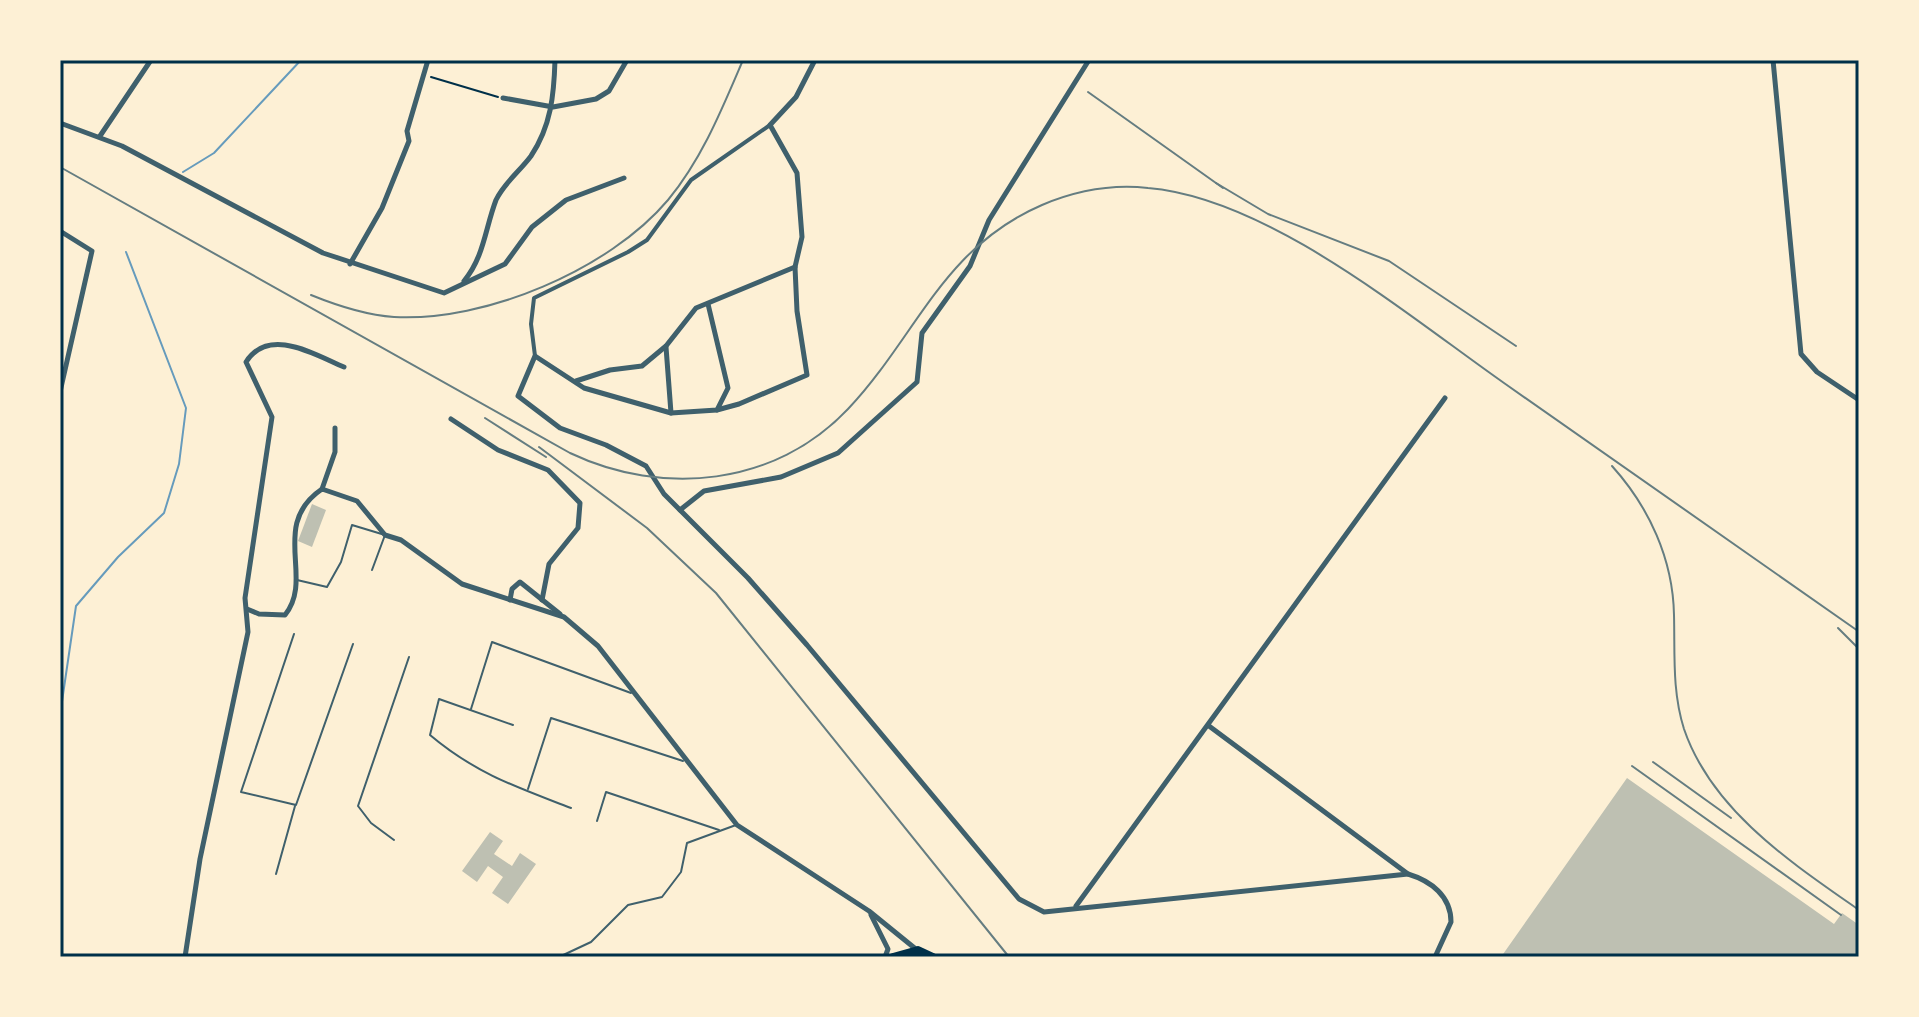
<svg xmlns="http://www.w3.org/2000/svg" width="1919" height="1017" font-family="'Alegreya Sans',sans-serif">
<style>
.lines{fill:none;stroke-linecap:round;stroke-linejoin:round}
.stream{stroke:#669bbc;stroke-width:2}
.building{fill:#bec0b2}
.path{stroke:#003049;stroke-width:2}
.service{stroke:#3f606c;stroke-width:2}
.pedestrian{stroke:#3f606c;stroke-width:4}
.minor{stroke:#3f606c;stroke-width:5}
.primary{stroke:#003049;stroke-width:8}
.rail{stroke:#657d81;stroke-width:2}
.neatline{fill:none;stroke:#003049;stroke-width:3}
</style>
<rect width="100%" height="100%" fill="#fdf0d5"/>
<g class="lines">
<g class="stream">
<path d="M183,172L214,153L301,60"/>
<path d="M60,715L76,606L118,557L164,513L179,464L186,408L126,252"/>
</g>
</g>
<g class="building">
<path d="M312,504L326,510L312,547L298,541Z"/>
<path d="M1627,778L1834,924L1842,913L1859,925V957H1501Z"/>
<path d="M490,832L503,841L494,854L512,866L520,853L536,864L508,904L492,893L503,877L488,866L477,882L462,871Z"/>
</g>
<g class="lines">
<path class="path" d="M431,77L498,97"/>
<g class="service">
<path d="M297,580L327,587L341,562L352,525L385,535L372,570"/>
<path d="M294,634L241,792L296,805L353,644"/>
<path d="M471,709L492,642L631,693"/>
<path d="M513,725L439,699L430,735C475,773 516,787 571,808"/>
<path d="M528,789L551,718L683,761"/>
<path d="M597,821L606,792L719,830"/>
<path d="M394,840L371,823L358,806L409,657"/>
<path d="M276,874L295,806"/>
<path d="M559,957L591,942L628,905L662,897L681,872L687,843L736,825"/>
</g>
<path class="pedestrian" d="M535,356L531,324L534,298L628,252L647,240L691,180L770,125"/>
<g class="minor">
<path d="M815,60L796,97L770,125L797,173L802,237L795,267L797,311L807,375L739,404L717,410L671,413L584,388L535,356L518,396L560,428L606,445L646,466L664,494L748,578L807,645L1019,899L1044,912L1408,874"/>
<path d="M1773,60L1801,354L1817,372L1859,400"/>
<path d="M503,98L553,107L596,99L609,91L627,60"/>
<path d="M60,123L122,146L323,253L444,293L505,264L532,227L566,200L624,178"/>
<path d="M100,136L151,60"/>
<path d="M60,231L92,251L60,392"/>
<path d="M350,264L382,208L409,141L407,131L428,60"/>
<path d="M464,281C484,257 485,229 496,200C504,183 520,171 531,156C551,126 554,95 555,60"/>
<path d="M708,304L728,388L717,410"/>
<path d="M666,347L671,413"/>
<path d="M576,381L610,370L642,366L666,346L696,308L795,267"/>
<path d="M451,419L498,450L548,470L580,503L578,528L549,564L542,600"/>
<path d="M322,489L335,452V428"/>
<path d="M680,510L704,491L781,477L838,453L917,382L922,333L970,266L989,220L1089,60"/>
<path d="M510,600L512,589L520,582L560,614"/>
<path d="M247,609L259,614L285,615C315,578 269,525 322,489L357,501L385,535L401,540L462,584L564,617L598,646L737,825L869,911L917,950"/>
<path d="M1209,726L1408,874C1431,881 1451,896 1451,922L1435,957"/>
<path d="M1076,906L1445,398"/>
<path d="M871,915L888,949L885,957"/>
<path d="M185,957L200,859L248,632L245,598L272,417L246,362C269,326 315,355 344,367"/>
</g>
<path class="primary" d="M893,957L918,950L933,957"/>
<g class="rail">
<path d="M1088,92L1223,188"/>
<path d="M60,167L570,453C663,497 775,486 848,409C917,336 942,248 1042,205C1075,191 1112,184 1148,188C1268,198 1407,315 1504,383C1622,465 1740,548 1858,631"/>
<path d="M1216,183L1268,214L1389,261L1516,346"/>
<path d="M311,295C338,306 365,315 394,317C485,322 609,270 668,200C702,159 722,109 743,60"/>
<path d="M485,418L546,457"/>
<path d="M539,447L647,528L716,593L1009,957"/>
<path d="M1612,466C1649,507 1673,559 1674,615C1675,654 1672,691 1684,729C1712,811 1792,863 1859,910"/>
<path d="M1838,628L1859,649"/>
<path d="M1653,762L1731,818"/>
<path d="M1632,766L1841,915"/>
</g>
</g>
<rect width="1919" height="1017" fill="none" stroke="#fdf0d5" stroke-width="124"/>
<rect x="62" y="62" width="1795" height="893" class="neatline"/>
</svg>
